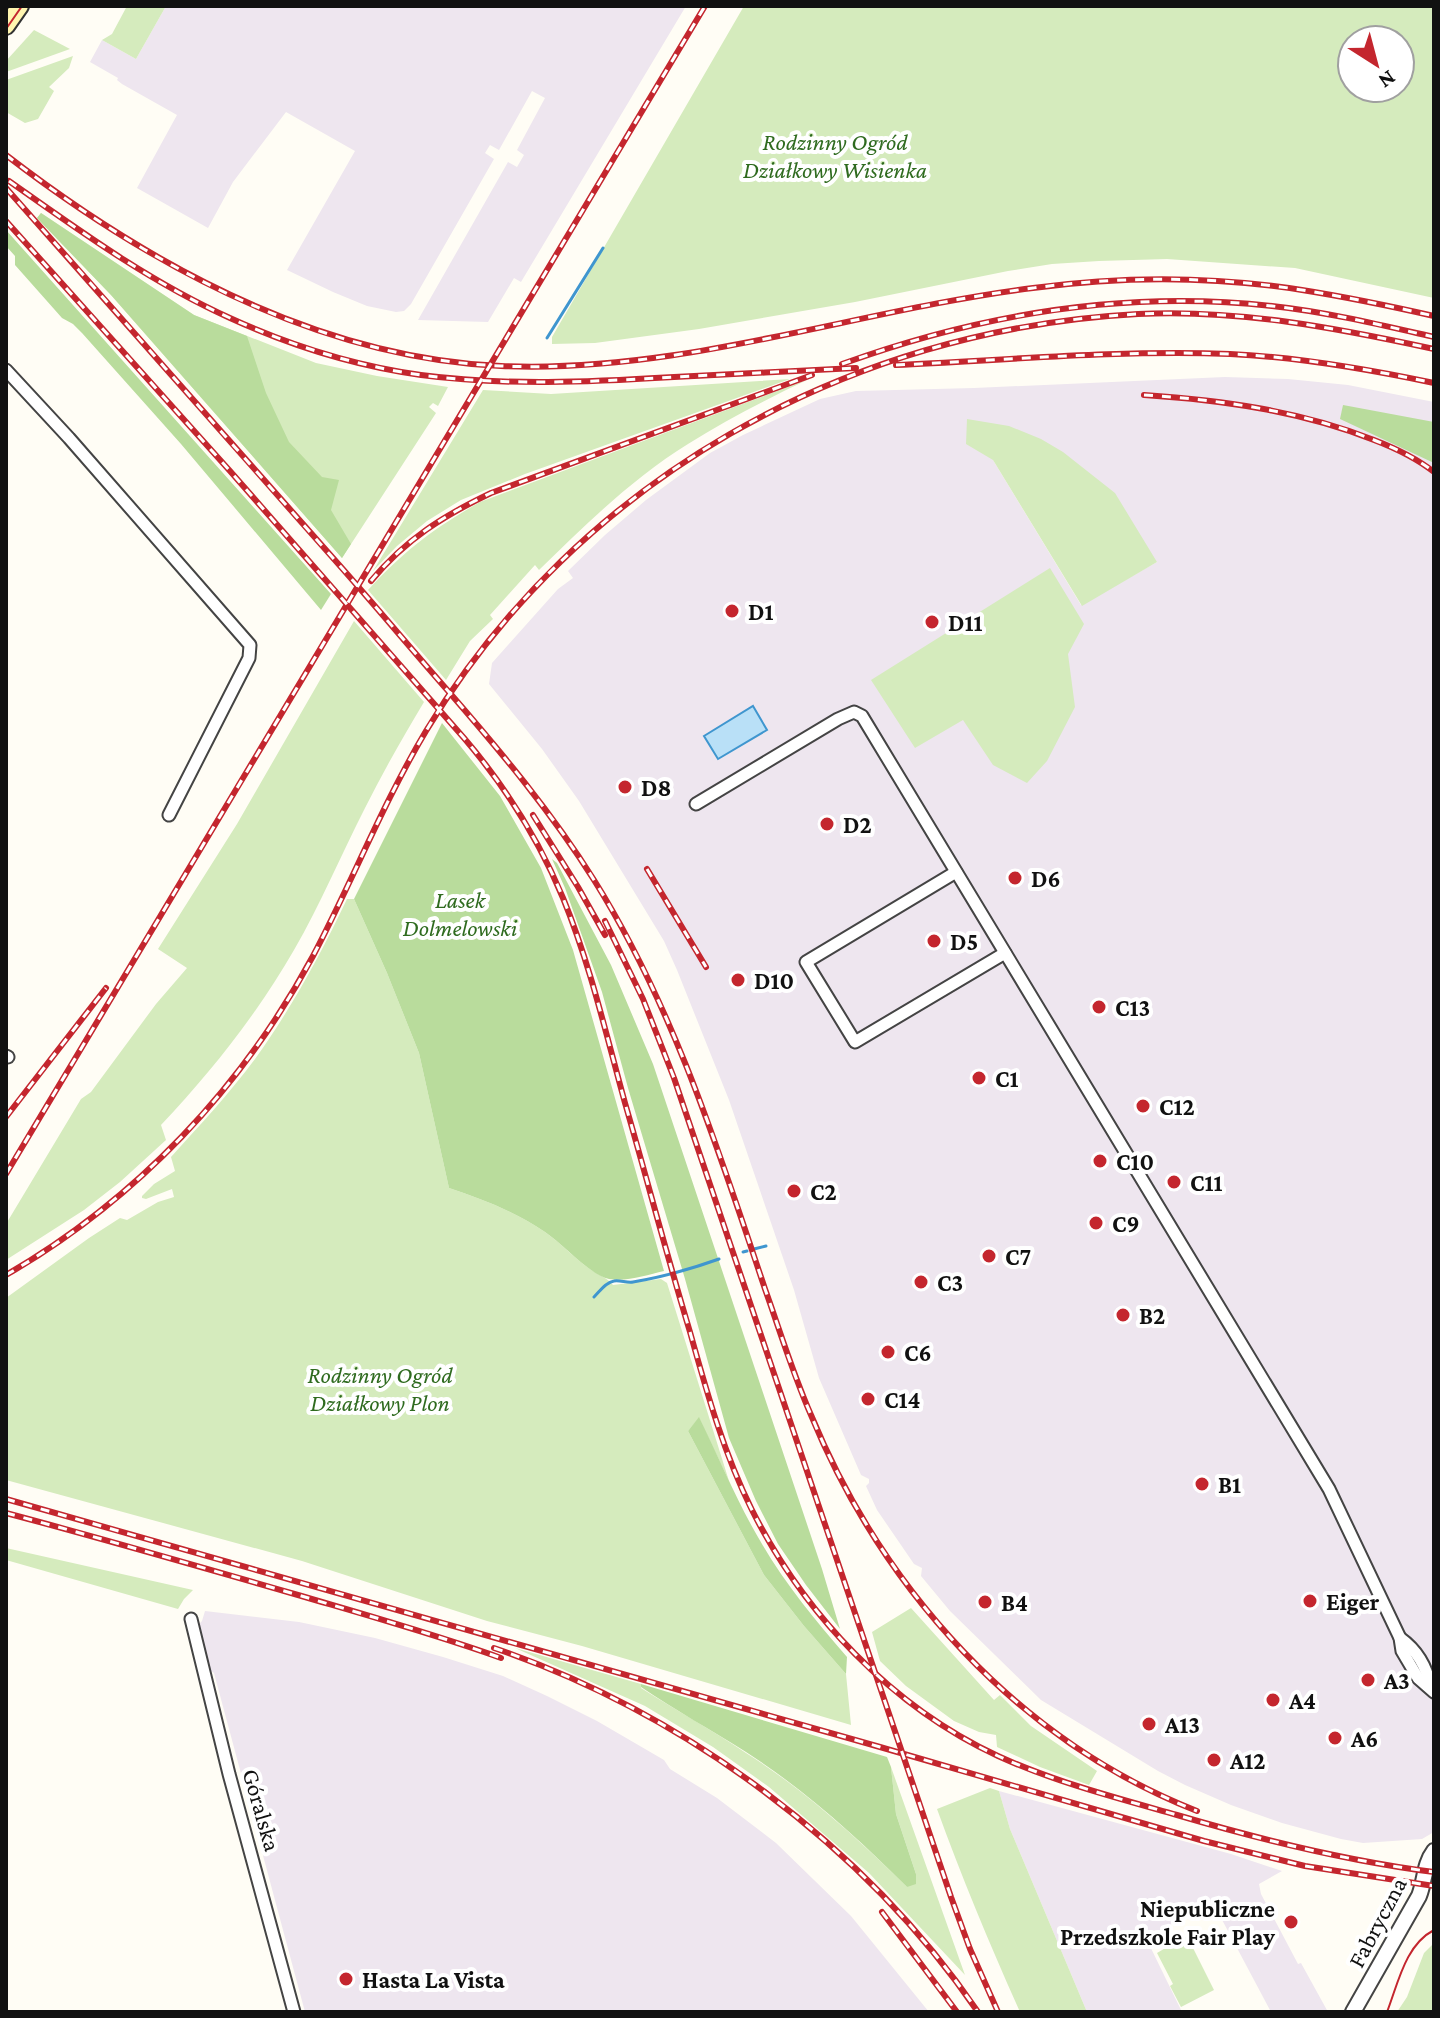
<svg xmlns="http://www.w3.org/2000/svg" width="1440" height="2018" font-family="'Crimson Pro',serif">
<style>
.industrial{fill:#eee6ef;fill-rule:evenodd}
.green{fill:#d5ebbd;fill-rule:evenodd}
.forest{fill:#b9dc9c}
.water{fill:#b9e0f7;stroke:#3f96cf;stroke-width:2}
.lines{fill:none;stroke-linecap:round;stroke-linejoin:round}
.stream{stroke:#3f96cf;stroke-width:3}
.minor-casing{stroke:#444;stroke-width:15}
.tertiary-casing{stroke:#444;stroke-width:18}
.secondary-casing{stroke:#333;stroke-width:20}
.minor{stroke:#fff;stroke-width:11}
.tertiary{stroke:#fff;stroke-width:14}
.secondary{stroke:#fff6b0;stroke-width:16}
.tram{stroke:#c4262e;stroke-width:2}
.rail-casing{stroke:#c4262e;stroke-width:6}
.rail{stroke:#fff;stroke-width:3;stroke-dasharray:9;stroke-linecap:butt}
.poi-dot{fill:#c4262e;stroke:#fff;stroke-width:3}
.labels{text-anchor:middle;dominant-baseline:central;stroke-width:8;stroke-linejoin:round;paint-order:stroke}
.park-label{font-size:24px;font-style:italic;fill:#2f6b1f;stroke:#fff}
.poi-label{font-size:24px;font-weight:bold;fill:#111;stroke:#fff;text-anchor:start}
.street-label{font-size:24px;fill:#111;stroke:#fff}
</style>
<rect width="100%" height="100%" fill="#fffdf5"/>
<g class="industrial">
<path d="M166,6H686L521,282L514,278L488,322L418,320L508,162L517,167L524,155L517,150L545,98L532,91L499,150L490,145L485,153L494,159L411,304L404,311L396,312L367,306L333,292L287,270L355,151L286,112L233,182L208,228L137,188L177,115L122,84L117,80L118,78L90,62L102,40L136,59Z"/>
<path d="M1225,377L1288,379L1348,385L1434,402V1832L1422,1839L1363,1843L1341,1839L1282,1823L1231,1805L1185,1785L1158,1771L1041,1700L950,1611L921,1576L922,1568L914,1564L877,1510L866,1486L869,1483V1479L861,1475L819,1378L794,1290L729,1100L677,970L664,941L579,801L542,749L489,684L492,663L558,589L573,578L568,571L605,535L646,500L710,453L743,435L820,399L856,391L974,388ZM993,460L1157,562L1081,605Z"/>
<path d="M205,1611L299,1622L375,1638L443,1657L503,1676L547,1696L597,1721L664,1760L670,1769L717,1798L776,1843L851,1916L929,2012H305L214,1673L210,1670L199,1624L202,1621Z"/>
<path d="M999,1791L1231,1854L1282,1871L1259,1884L1261,1894L1298,1964L1301,1963L1328,2012H1271L1220,1916L1216,1917L1209,1904L1146,1938L1182,2012H1087L1010,1829Z"/>
</g>
<g class="green">
<path d="M127,6H166L136,59L102,40L112,34Z"/>
<path d="M744,6H1434V298L1295,268L1167,259L1099,261L1052,264L1008,271L855,302L699,329L595,343L552,344V337ZM1352,40H1400V88H1352Z"/>
<path d="M34,30L70,49L6,72V61Z"/>
<path d="M73,56L69,68L49,87L54,91L38,119L25,123L6,112V80Z"/>
<path d="M41,213L194,315L316,363L377,376L448,387L438,406L433,403L429,407L436,413L342,558L111,295L37,218Z"/>
<path d="M790,379L525,474L461,500L427,521L397,546L373,571L483,390L551,394Z"/>
<path d="M807,380C767,399 726,420 688,444C633,478 585,525 539,570L535,565L490,615L493,619L470,641L446,680L368,590C405,550 433,529 480,502Z"/>
<path d="M967,419L1009,426L1041,439L1063,452L1115,493L1157,562L1082,606L993,460L966,444Z"/>
<path d="M1050,568L1084,624L1068,654L1075,707L1047,761L1027,783L993,765L963,720L915,748L871,680Z"/>
<path d="M354,621L424,702C403,737 383,772 365,808C341,855 320,905 294,950C257,1014 212,1071 161,1125L166,1140L120,1182L84,1210L6,1260V1224L81,1099L91,1092L156,1004L187,968L158,949L237,824Z"/>
<path d="M347,899H354L387,973L419,1053L449,1188C482,1199 516,1212 545,1232C562,1244 576,1260 593,1271C601,1276 607,1278 613,1285L661,1279L667,1283L729,1481L699,1418L688,1431L764,1575L804,1626L846,1674L851,1725L582,1646L487,1621L302,1561L6,1480V1298L89,1238L120,1218L127,1220L158,1202L174,1197L172,1189L146,1199L142,1198V1196L154,1184L175,1171L171,1157C200,1125 229,1094 255,1059C291,1009 321,954 347,899Z"/>
<path d="M6,1548L193,1590L184,1599L178,1609L6,1560Z"/>
<path d="M911,1608L994,1700L1000,1695L1031,1726L1097,1771L1089,1785L1040,1767L997,1747L996,1735L979,1732L954,1721L906,1686L880,1661L872,1632Z"/>
<path d="M515,1648L641,1684V1688C676,1710 712,1730 746,1753C805,1790 858,1839 907,1887L916,1874L896,1814L891,1767L965,1975L869,1873L769,1787L713,1747L645,1706Z"/>
<path d="M990,1788L999,1791L1010,1829L1087,2012H1020C990,1945 962,1878 937,1809Z"/>
<path d="M1184,1937L1188,1938L1214,1990L1181,2007L1170,1986L1173,1984L1157,1953Z"/>
<path d="M1434,1943V2012H1397L1407,1997L1424,1953Z"/>
</g>
<g class="forest">
<path d="M41,213L194,315L247,336L266,393L289,442L322,477L339,480L331,510L351,544L342,558L111,295L37,218Z"/>
<path d="M6,230L331,594L321,610L181,444L82,333L73,324L62,318L15,265V256L6,246Z"/>
<path d="M1343,405L1434,422V463L1340,419Z"/>
<path d="M442,723L500,796L541,868L573,950L664,1271C647,1275 627,1282 609,1279C590,1275 563,1244 545,1232C516,1212 482,1199 449,1188L419,1053L387,973L354,899Z"/>
<path d="M552,859L557,863L611,965L653,1064L822,1569L840,1629L806,1585L778,1544L756,1501L729,1438L685,1279L628,1088L602,992L565,888Z"/>
<path d="M699,1417C720,1460 738,1504 762,1544C786,1585 816,1621 847,1657L846,1674L804,1626L764,1575L688,1431Z"/>
<path d="M641,1684L887,1757L891,1767L896,1814L916,1874V1884L907,1887C858,1838 805,1790 746,1752C711,1730 675,1710 641,1687Z"/>
</g>
<path class="water" d="M753,706L767,730L718,759L704,736Z"/>
<g class="lines">
<g class="stream">
<path d="M547,338L603,248"/>
<path d="M754,1249L766,1246"/>
<path d="M743,1252L747,1251"/>
<path d="M594,1297C600,1291 606,1282 614,1281C620,1280 627,1283 633,1282C663,1277 691,1269 719,1259"/>
</g>
<defs>
<g id="minor">
<path d="M6,370L69,438L250,645L249,658L169,815"/>
<path d="M696,804L838,719L854,712L862,716L1329,1489L1400,1638L1402,1651L1418,1678L1434,1692"/>
<path d="M956,872L806,962L855,1042L1005,953"/>
<path d="M6,1056L8,1057"/>
<path d="M191,1619L229,1774L294,2012"/>
<path d="M1400,1638C1417,1650 1427,1668 1431,1688"/>
</g>
<path id="tertiary" d="M1353,2012L1419,1896C1425,1881 1424,1864 1434,1851"/>
<path id="secondary" d="M6,26L20,6"/>
</defs>
<use href="#minor" class="minor-casing"/>
<use href="#tertiary" class="tertiary-casing"/>
<use href="#secondary" class="secondary-casing"/>
<use href="#minor" class="minor"/>
<use href="#tertiary" class="tertiary"/>
<use href="#secondary" class="secondary"/>
<g class="tram">
<path d="M6,29L22,6"/>
<path d="M1387,2012C1398,1984 1405,1945 1434,1930"/>
</g>
<defs>
<g id="rail">
<path d="M6,155C149,265 318,358 501,366C682,374 856,310 1033,288C1122,276 1213,276 1302,290C1346,297 1390,306 1434,316"/>
<path d="M9,181C80,231 150,282 230,318C289,345 356,366 421,375C505,386 590,382 674,377C735,374 795,371 856,368"/>
<path d="M6,188C118,314 229,441 341,567C378,609 413,651 449,692C501,752 552,813 594,880C673,1006 718,1149 765,1289C780,1331 793,1374 811,1415C883,1590 1019,1741 1197,1811"/>
<path d="M6,221L230,471L464,738C505,786 539,840 563,898C590,964 606,1034 625,1103C647,1179 667,1256 690,1332C707,1393 724,1454 752,1510C804,1614 892,1707 998,1756C1055,1782 1117,1798 1177,1815C1262,1840 1347,1861 1434,1872"/>
<path d="M842,364C980,314 1126,290 1272,306C1327,312 1381,325 1434,337"/>
<path d="M896,365C1007,360 1119,350 1230,354C1299,357 1367,369 1434,383"/>
<path d="M1144,395C1222,400 1301,411 1374,440C1395,448 1416,458 1434,472"/>
<path d="M371,581C406,539 443,516 491,493L812,375"/>
<path d="M533,815L578,887L605,935"/>
<path d="M647,869L706,967"/>
<path d="M605,921L643,999L674,1078L951,1897L970,1949L998,2012"/>
<path d="M6,1117L106,988"/>
<path d="M6,1174L705,6"/>
<path d="M6,1275C136,1200 242,1088 313,956C352,882 383,803 426,731C577,480 848,329 1138,314C1238,309 1337,328 1434,349"/>
<path d="M6,1499L880,1747L1204,1841L1305,1866L1434,1886"/>
<path d="M6,1513C104,1539 201,1567 298,1595C366,1615 434,1634 501,1658"/>
<path d="M494,1648C683,1712 865,1846 978,2012"/>
<path d="M882,1912L957,2012"/>
</g>
</defs>
<use href="#rail" class="rail-casing"/>
<use href="#rail" class="rail"/>
</g>
<g class="poi-dot">
<circle cx="732" cy="611" r="8"/>
<circle cx="932" cy="622" r="8"/>
<circle cx="625" cy="787" r="8"/>
<circle cx="827" cy="824" r="8"/>
<circle cx="1015" cy="878" r="8"/>
<circle cx="934" cy="941" r="8"/>
<circle cx="738" cy="980" r="8"/>
<circle cx="1099" cy="1007" r="8"/>
<circle cx="979" cy="1078" r="8"/>
<circle cx="1143" cy="1106" r="8"/>
<circle cx="1100" cy="1161" r="8"/>
<circle cx="1174" cy="1182" r="8"/>
<circle cx="794" cy="1191" r="8"/>
<circle cx="1096" cy="1223" r="8"/>
<circle cx="989" cy="1256" r="8"/>
<circle cx="921" cy="1282" r="8"/>
<circle cx="1123" cy="1315" r="8"/>
<circle cx="888" cy="1352" r="8"/>
<circle cx="868" cy="1399" r="8"/>
<circle cx="1202" cy="1484" r="8"/>
<circle cx="1310" cy="1601" r="8"/>
<circle cx="985" cy="1602" r="8"/>
<circle cx="1368" cy="1680" r="8"/>
<circle cx="1273" cy="1700" r="8"/>
<circle cx="1149" cy="1724" r="8"/>
<circle cx="1335" cy="1738" r="8"/>
<circle cx="1214" cy="1760" r="8"/>
<circle cx="1291" cy="1922" r="8"/>
<circle cx="346" cy="1979" r="8"/>
</g>
<g class="labels">
<g class="park-label">
<text x="835" y="141">Rodzinny Ogród<tspan x="835" dy="28">Działkowy Wisienka</tspan></text>
<text x="460" y="899">Lasek<tspan x="460" dy="28">Dolmelowski</tspan></text>
<text x="380" y="1374">Rodzinny Ogród<tspan x="380" dy="28">Działkowy Plon</tspan></text>
</g>
<g class="poi-label">
<text x="748" y="611">D1</text>
<text x="948" y="622">D11</text>
<text x="641" y="787">D8</text>
<text x="843" y="824">D2</text>
<text x="1031" y="878">D6</text>
<text x="950" y="941">D5</text>
<text x="754" y="980">D10</text>
<text x="1115" y="1007">C13</text>
<text x="995" y="1078">C1</text>
<text x="1159" y="1106">C12</text>
<text x="1116" y="1161">C10</text>
<text x="1190" y="1182">C11</text>
<text x="810" y="1191">C2</text>
<text x="1112" y="1223">C9</text>
<text x="1005" y="1256">C7</text>
<text x="937" y="1282">C3</text>
<text x="1139" y="1315">B2</text>
<text x="904" y="1352">C6</text>
<text x="884" y="1399">C14</text>
<text x="1218" y="1484">B1</text>
<text x="1326" y="1601">Eiger</text>
<text x="1001" y="1602">B4</text>
<text x="1384" y="1680">A3</text>
<text x="1289" y="1700">A4</text>
<text x="1165" y="1724">A13</text>
<text x="1351" y="1738">A6</text>
<text x="1230" y="1760">A12</text>
<text x="1275" y="1908" text-anchor="end">Niepubliczne<tspan x="1275" dy="28">Przedszkole Fair Play</tspan></text>
<text x="362" y="1979">Hasta La Vista</text>
</g>
<g class="street-label">
<text transform="translate(262 1810) rotate(74)">Góralska</text>
<text transform="translate(1377 1922) rotate(-62)">Fabryczna</text>
</g>
</g>
<rect width="1440" height="2018" fill="none" stroke="#111111" stroke-width="16"/>
<g transform="translate(1376 64) rotate(144)"><circle r="38" fill="#ffffff" stroke="#a0a0a0" stroke-width="2"/>
<path d="M0-6L14 30L0 20L-14 30Z" fill="#c4262e"/>
<text y="-12" font-size="22" font-weight="bold" text-anchor="middle" fill="#111111">N</text>
</g>
</svg>
